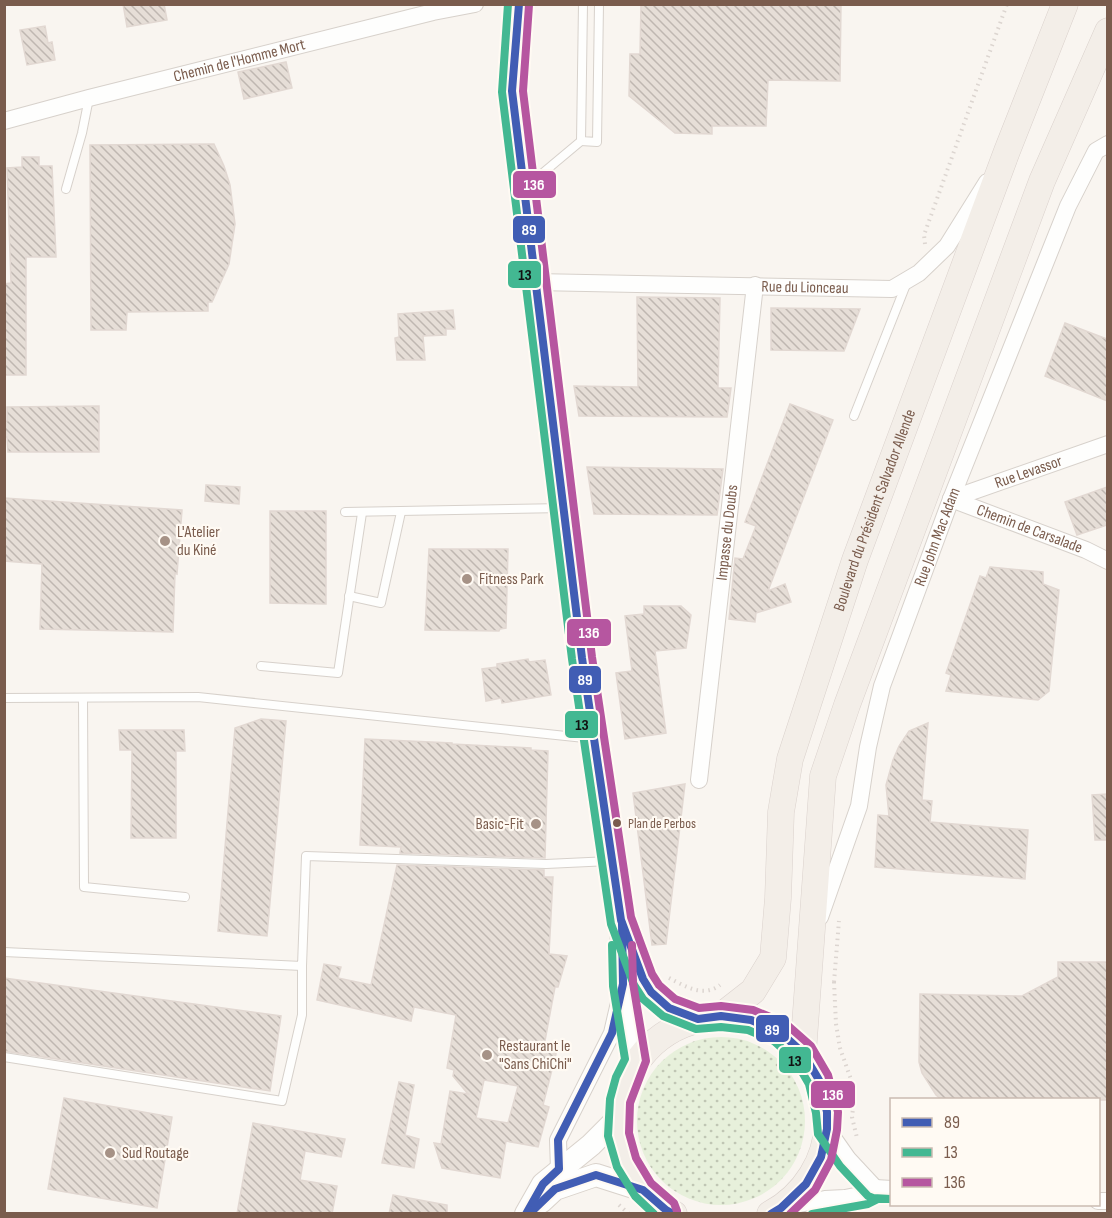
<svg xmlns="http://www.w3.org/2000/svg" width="1112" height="1218" font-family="'Sofia Sans Condensed',sans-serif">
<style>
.grass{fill:url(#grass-dots)}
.building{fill:url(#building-back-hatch);stroke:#e2d8d2;stroke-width:1.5;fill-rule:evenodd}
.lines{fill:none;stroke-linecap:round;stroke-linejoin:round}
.lane-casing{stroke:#d7d1cb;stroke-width:10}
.street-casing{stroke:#d7d1cb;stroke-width:18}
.secondary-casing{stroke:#d9d2cb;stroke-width:24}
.primary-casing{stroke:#dad1cc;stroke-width:27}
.path{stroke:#dcd5d0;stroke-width:4;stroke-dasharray:1.5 4.5;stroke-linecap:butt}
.lane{stroke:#fefefd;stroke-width:8}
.street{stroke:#fefefd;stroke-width:16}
.secondary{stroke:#fefefd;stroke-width:22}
.primary{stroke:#f3eee8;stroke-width:26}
.bus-1-casing{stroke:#fffaf3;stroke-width:12}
.bus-2-casing{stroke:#fffaf3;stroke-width:12}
.bus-3-casing{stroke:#fffaf3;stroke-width:12}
.bus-1{stroke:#415db4;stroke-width:8}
.bus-2{stroke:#43b892;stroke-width:8}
.bus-3{stroke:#b656a0;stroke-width:8}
.poi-dot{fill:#a69286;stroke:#fffaf3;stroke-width:2}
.bus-dot{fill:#7a5c4d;stroke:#fffaf3;stroke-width:2}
.labels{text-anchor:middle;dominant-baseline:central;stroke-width:4.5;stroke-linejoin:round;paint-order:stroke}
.bus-label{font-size:14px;fill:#7a5c4d;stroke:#fffaf3;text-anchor:start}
.street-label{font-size:16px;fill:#7a5c4d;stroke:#fffaf3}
.poi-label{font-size:16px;fill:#7a5c4d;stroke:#fffaf3;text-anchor:start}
.line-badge{stroke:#fffaf3;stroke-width:2}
.badge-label{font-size:16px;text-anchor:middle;font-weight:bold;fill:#fff}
.pale-badge-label{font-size:16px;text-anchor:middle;font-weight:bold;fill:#111}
</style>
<defs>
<pattern id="grass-dots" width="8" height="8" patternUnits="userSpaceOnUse" patternTransform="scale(1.5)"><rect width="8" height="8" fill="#e7f0db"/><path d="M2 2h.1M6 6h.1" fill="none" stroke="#c0c6b4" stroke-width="1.8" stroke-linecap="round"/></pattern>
<pattern id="building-back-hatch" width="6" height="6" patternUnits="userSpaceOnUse" patternTransform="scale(1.5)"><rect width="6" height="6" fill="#e6ded7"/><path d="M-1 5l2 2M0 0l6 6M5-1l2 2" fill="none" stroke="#bfb7b1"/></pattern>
</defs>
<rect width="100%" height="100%" fill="#f9f5f0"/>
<circle class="grass" cx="721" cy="1121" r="84"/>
<g class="building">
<path d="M123,4H164L167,20L127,27Z"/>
<path d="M641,4H841L840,81L768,80L766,126H712V134L675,133L629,96L630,54H640Z"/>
<path d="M45,26L48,43L52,42L55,60L27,65L20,30Z"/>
<path d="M286,62L292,88L244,99L238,72Z"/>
<path d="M214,144L224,166L230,185L235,224L229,264L212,302H208V311L127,312L126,330H91L90,145Z"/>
<path d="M22,157H39V166H52L56,257H26V375H4V284L11,283L7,168L22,167Z"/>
<path d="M637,297L720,298L718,388H731L727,417L579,416L574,386L638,387Z"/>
<path d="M771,308L860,309L844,351L771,350Z"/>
<path d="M453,310L455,329H446V335L423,336L425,360H397L395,338L399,337L398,314Z"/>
<path d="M1065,323L1107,339V401L1045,376Z"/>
<path d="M790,404L833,420L768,591L785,584L791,602L756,613L755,622L729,619L735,558L743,559L756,526L745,522Z"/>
<path d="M99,406V452H8L7,437H4V421H7V407Z"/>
<path d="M587,467L723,469L717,515L594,514Z"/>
<path d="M206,485L240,487L239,504L205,501Z"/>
<path d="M1107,487V525L1077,535L1065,502Z"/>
<path d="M4,498L182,510L177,574L175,573L173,632L40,629L42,564L4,561Z"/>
<path d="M270,511H326V604L270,603Z"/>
<path d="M429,549H508L506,628L500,629L499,631L425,630Z"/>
<path d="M990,567L1043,572V584L1059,590L1049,691L1038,700L946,691L951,675L946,673L980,576L986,578Z"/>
<path d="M644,606H681L691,615L686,648L655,651L666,733L625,739L616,673L632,671L625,616L644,614Z"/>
<path d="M528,659L529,662L545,660L551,695L502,703L501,698L486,701L482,669L497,667V664Z"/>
<path d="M261,719L286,721L267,936L218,931L235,728Z"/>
<path d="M928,723L922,800L932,801L930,822L1028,830L1025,879L875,867L878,815L889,816L886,785L893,760L899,746L909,731Z"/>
<path d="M119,730H184L185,751H176V838H131L132,750H120Z"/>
<path d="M365,739L452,743V744L531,748V750L548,751L545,858L400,853L401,847L360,845Z"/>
<path d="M685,784L666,944L652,945L633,793Z"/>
<path d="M1107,794V840H1095L1092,795Z"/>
<path d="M397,865L544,870V877H553L549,954L567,956L558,987H555L544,1046L557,1050L543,1105L549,1107L538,1147L506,1141L500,1178L442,1168L434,1143L441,1144L450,1091L468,1094L453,1076L454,1070L447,1068L456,1015L414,1007L411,1021L317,1000L324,964L341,967L338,978L371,985ZM484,1080L518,1086L508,1123L476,1118Z"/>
<path d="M1058,962H1107V1100H942L936,1095L922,1073L919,1062L920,994L1022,996L1058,977Z"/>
<path d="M4,978L281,1016L270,1091L4,1051Z"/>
<path d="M399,1082L414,1085L405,1135L419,1139L414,1168L382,1163Z"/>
<path d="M64,1098L172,1117L157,1208L48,1189Z"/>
<path d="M253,1123L345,1139L341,1157L305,1151L300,1180L337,1186L332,1214H237Z"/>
<path d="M393,1195L447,1205V1214H389Z"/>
</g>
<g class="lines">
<defs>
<g id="lane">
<path d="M583,4L581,141L597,142L599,4"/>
<path d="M526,187L581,141"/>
<path d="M66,189L82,133L89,98"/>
<path d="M854,416L907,282"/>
<path d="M345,512L563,508"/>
<path d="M349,596L381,603L401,512"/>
<path d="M261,666L338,673L362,513"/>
<path d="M4,698L198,697L594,739"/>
<path d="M83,698L84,887L185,897"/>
<path d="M4,952L302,966L306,856L546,864L610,861"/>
<path d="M4,1057L282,1101L302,1015V966"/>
</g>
<g id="street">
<path id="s1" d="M4,121L89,98L433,12L475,4"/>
<path id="s2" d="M535,282L892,289L919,273L947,246L987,182"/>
<path id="s3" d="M951,499L1086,550L1108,561"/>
<path id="s4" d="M951,499L1108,444"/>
<path id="s5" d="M699,780L755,285"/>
<path id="s6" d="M820,917L859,806L868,747L882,686L951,499L1068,206L1096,151L1108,144"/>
<path d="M827,1129L848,1159L875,1188"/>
<path d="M559,1169L558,1140L612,1033L621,994"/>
<path d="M1098,1201H1108"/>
<path d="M784,1207L825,1199L845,1198L865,1194L875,1188L892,1189"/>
</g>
<g id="secondary">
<path d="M519,4L512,91L582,658L621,920L623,984L636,1061"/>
<path d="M628,938C638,964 645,996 672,1009C680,1013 689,1016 698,1019"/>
<path d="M541,1202L555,1189L596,1175L643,1190"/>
<path d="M526,1214L543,1184L591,1145L618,1118"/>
</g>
<g id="primary">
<path id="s7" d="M721,1016L753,991L773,958L778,898L781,812L790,759L855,560L1007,151L1065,4"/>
<path d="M803,1053L823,776L847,705L1042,181L1108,31"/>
<path d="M674,1214C648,1200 629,1175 622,1148C615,1122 617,1096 630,1073C683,977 826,1012 827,1121C828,1159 804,1196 770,1214"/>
</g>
</defs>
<use href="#lane" class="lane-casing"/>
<use href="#street" class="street-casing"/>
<use href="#secondary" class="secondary-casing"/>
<use href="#primary" class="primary-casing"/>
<g class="path">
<path d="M925,244L924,235L1007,4"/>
<path d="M669,978C685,986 703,998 720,985"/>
<path d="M834,982L839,921"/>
<path d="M834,982L836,1024L840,1048L855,1091L852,1117L857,1138"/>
<path d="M619,1205L629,1214"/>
</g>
<use href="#lane" class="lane"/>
<use href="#street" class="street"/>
<use href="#secondary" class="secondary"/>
<use href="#primary" class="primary"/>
<defs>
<g id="bus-1">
<path d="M519,4L512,91L582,658L621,920L643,979L651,992L669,1008L698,1019L721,1016L751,1020L780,1032L803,1053L819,1080L827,1112V1129L821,1157L806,1184L781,1208L771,1214"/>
<path d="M526,1214L543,1184L559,1169L558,1140L612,1033L623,984L622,924"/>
<path d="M529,1214L555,1189L596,1175L643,1190L666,1210L673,1214"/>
</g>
<g id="bus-2">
<path d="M508,4L502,92L572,659L611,924L634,985L643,999L663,1016L696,1029L721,1027L748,1030L774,1041L795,1060L809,1084L816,1113L818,1134L840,1166L868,1196L873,1198L891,1199"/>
<path d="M612,945L613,986L625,1059L616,1077L610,1099L608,1136L617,1167L635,1196L654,1214"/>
<path d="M812,1214L868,1204L878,1199H891"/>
</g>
<g id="bus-3">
<path d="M529,5L523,91L592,657L631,917L652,974L659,985L675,999L699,1008L721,1006L753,1010L785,1023L811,1046L828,1075L838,1112L837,1130L831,1160L815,1190L790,1214"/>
<path d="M632,945L633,983L646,1061L630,1103L629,1133L636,1158L651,1183L674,1203L677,1211"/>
</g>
</defs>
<use href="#bus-1" class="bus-1-casing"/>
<use href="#bus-2" class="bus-2-casing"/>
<use href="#bus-3" class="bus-3-casing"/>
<use href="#bus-1" class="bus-1"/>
<use href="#bus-2" class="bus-2"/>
<use href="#bus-3" class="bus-3"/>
</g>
<g class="poi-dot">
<circle cx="165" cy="541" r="6"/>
<circle cx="467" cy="579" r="6"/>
<circle cx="536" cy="824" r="6"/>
<circle cx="487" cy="1055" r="6"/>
<circle cx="110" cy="1153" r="6"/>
</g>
<circle class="bus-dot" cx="617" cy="823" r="5"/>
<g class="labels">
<g class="bus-label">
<text x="628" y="823">Plan de Perbos</text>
</g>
<g class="street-label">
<text stroke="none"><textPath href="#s1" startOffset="243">Chemin de l'Homme Mort</textPath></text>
<text stroke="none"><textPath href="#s2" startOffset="270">Rue du Lionceau</textPath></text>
<text stroke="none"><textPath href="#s4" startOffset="82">Rue Levassor</textPath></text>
<text stroke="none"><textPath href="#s7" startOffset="542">Boulevard du Président Salvador Allende</textPath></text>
<text stroke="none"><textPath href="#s3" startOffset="84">Chemin de Carsalade</textPath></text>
<text stroke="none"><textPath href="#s5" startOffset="249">Impasse du Doubs</textPath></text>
<text stroke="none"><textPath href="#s6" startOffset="399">Rue John Mac Adam</textPath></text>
</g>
<g class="poi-label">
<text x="177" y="532">L'Atelier<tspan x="177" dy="18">du Kiné</tspan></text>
<text x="479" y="579">Fitness Park</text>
<text x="524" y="824" text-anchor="end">Basic-Fit</text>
<text x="499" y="1046">Restaurant le<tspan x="499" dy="18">"Sans ChiChi"</tspan></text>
<text x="122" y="1153">Sud Routage</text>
</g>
</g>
<g class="line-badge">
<rect x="512" y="170" width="45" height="29" rx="6" fill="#b656a0"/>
<rect x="512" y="215" width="34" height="29" rx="6" fill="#415db4"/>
<rect x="507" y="260" width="35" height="29" rx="6" fill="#43b892"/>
<rect x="566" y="618" width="46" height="29" rx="6" fill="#b656a0"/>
<rect x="568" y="665" width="34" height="29" rx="6" fill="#415db4"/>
<rect x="564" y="710" width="35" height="29" rx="6" fill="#43b892"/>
<rect x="755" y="1014" width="35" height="29" rx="6" fill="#415db4"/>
<rect x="778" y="1046" width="34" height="28" rx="6" fill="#43b892"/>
<rect x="810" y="1080" width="46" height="29" rx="6" fill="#b656a0"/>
</g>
<g class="badge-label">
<text x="534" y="190">136</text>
<text x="529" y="235">89</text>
<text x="589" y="638">136</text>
<text x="585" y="685">89</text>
<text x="772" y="1035">89</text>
<text x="833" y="1100">136</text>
</g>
<g class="pale-badge-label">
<text x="525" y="280">13</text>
<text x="582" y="730">13</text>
<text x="795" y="1066">13</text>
</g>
<rect width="1112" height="1218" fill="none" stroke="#7a5c4d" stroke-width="12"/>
<rect x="890" y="1098" width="210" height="108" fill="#fffaf3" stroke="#cabbb1" stroke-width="1.5"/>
<rect x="902" y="1118" width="30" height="9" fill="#415db4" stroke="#cabbb1" stroke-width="1.5"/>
<text x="944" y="1128" font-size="18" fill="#7a5c4d">89</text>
<rect x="902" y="1148" width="30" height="9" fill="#43b892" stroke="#cabbb1" stroke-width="1.5"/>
<text x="944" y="1158" font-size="18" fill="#7a5c4d">13</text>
<rect x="902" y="1178" width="30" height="9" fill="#b656a0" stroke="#cabbb1" stroke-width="1.5"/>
<text x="944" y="1188" font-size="18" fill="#7a5c4d">136</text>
</svg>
